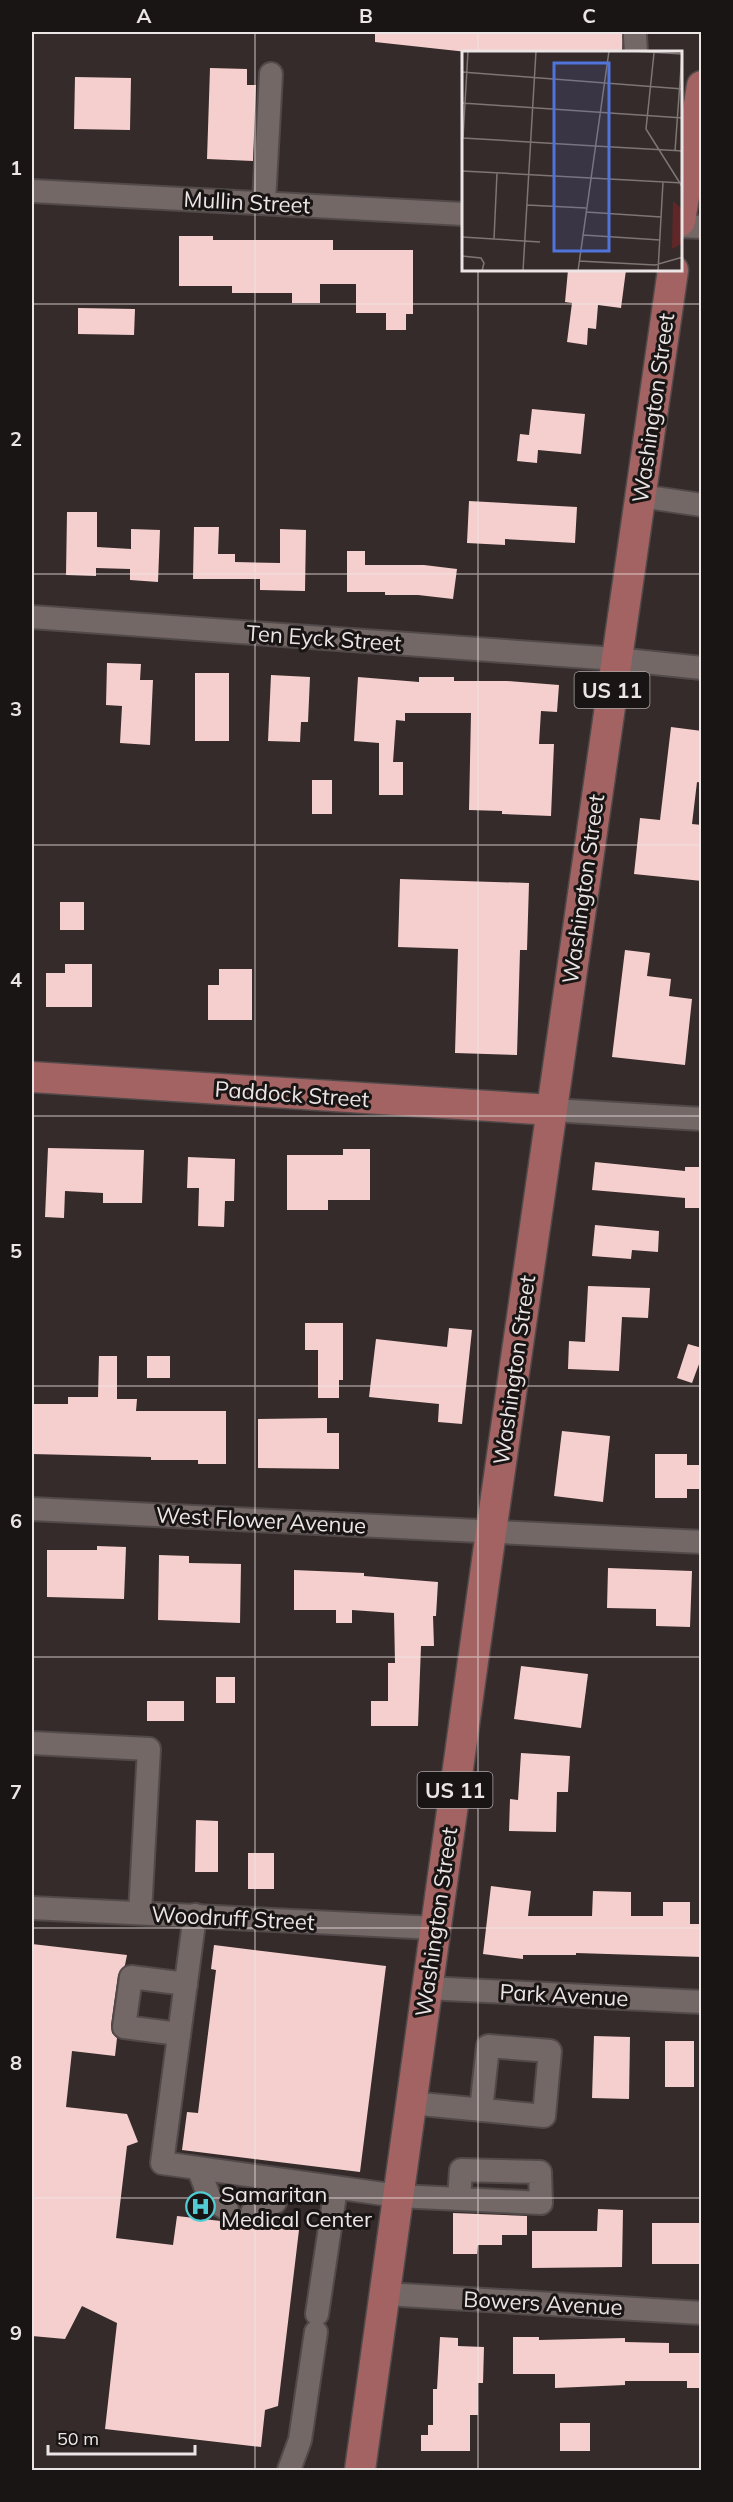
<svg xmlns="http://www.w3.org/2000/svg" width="733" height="2502" font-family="Mulish,sans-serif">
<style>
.building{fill:#f5cfcd}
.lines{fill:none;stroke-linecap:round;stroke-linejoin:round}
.minor-casing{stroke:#524a4a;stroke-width:26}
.major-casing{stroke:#524a4a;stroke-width:33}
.minor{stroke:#746867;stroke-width:22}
.major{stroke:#a36362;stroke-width:30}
.grid{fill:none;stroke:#ece5e5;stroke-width:1.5;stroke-opacity:0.55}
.labels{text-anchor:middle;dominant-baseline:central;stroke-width:6;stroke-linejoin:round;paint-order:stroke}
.shield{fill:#191514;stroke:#ada7a6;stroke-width:1.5}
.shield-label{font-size:21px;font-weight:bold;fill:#ece5e5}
.street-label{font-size:22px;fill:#ece5e5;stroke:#191514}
.poi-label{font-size:22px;fill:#ece5e5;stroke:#191514;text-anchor:start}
.inset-road{fill:none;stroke:#7e7575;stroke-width:1.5}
.view{fill:#5174db;fill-opacity:0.15;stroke:#5174db;stroke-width:3}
.inset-edge{fill:none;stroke:#ece5e5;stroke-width:3}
.neatline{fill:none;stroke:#ece5e5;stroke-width:2}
.grid-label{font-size:20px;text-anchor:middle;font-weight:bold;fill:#ece5e5}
</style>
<rect width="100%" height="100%" fill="#352b2a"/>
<g class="building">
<path d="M375,32H623L622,52H467L375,42Z"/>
<path d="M210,68L247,69V85H256L253,161L207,159Z"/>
<path d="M75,77L131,78L130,130L74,129Z"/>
<path d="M179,236H213V240H333V250H413V314H406V330H386V313H356V284H320V303H292V293H232V286H179Z"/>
<path d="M568,270H626L621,308L598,305L596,329L588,328L587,345L567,342L572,303L565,302Z"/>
<path d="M78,308L135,309L134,335L78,334Z"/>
<path d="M532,409L585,414L581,454L538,450L537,463L517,461L520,434L529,435Z"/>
<path d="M469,501L577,507L575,543L505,539V545L467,543Z"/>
<path d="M67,512H97V547L131,549V529L160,530L158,582L130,580V569L96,568V576L66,575Z"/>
<path d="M194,527H219L218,554H235V562L280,563V529L306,530L305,591L260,590V579H193Z"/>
<path d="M347,551H365V565H424L457,569L453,599L418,595H385V592H347Z"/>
<path d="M107,663L141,664L140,680H153L150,745L120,743L122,706L106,705Z"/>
<rect x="195" y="673" width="34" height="68"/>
<path d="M271,675L310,677L308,722H301L300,742L268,741Z"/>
<path d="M358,677L419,682V677H454V681H507L559,685L557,712L541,711L539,744H554L551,816L502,814V811L469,810L471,713H405V721L396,720L393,762H403V795H379V743L354,741Z"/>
<path d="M671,727L702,731V783L697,782L692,824L702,825V881L634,874L640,818L660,820Z"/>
<rect x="312" y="780" width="20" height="34"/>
<path d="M400,879L529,883L527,950H520L517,1055L455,1053L458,949L398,947Z"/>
<rect x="60" y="902" width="24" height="28"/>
<path d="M625,950L650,953L647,976L671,979L669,996L692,999L685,1065L612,1057Z"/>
<path d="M65,964H92V1007H46V973H65Z"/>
<path d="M219,969H252V1020H208V985H219Z"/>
<path d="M48,1148L144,1150L142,1203H103V1193L65,1191L64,1218L45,1217Z"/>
<path d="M343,1149H370V1200H328V1210H287V1155H343Z"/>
<path d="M188,1157L235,1159L234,1201H225L224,1227L198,1226L199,1188H187Z"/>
<path d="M595,1162L685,1171V1167H702V1208H685V1198L592,1190Z"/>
<path d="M595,1225L659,1231L658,1252L632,1250L631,1259L592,1256Z"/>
<path d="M588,1286L650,1288L648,1318L622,1317L619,1371L568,1369L569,1341L585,1342Z"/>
<path d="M305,1323H343V1380H339V1398H318V1350H305Z"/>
<path d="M449,1328L472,1330L462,1424L438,1422L439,1404L369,1397L376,1339L447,1347Z"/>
<path d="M688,1344L702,1348V1356L692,1383L677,1378Z"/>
<path d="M99,1356H117V1399H137L136,1411H226V1464H198V1460H151V1457L32,1454V1404H68V1397H98Z"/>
<rect x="147" y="1356" width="23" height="22"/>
<path d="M327,1418V1433H339V1469L258,1468V1419Z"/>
<path d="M562,1431L610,1436L603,1502L554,1496Z"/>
<path d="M655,1454H687V1465H702V1489H687V1498H655Z"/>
<path d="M97,1546L126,1547L124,1599L47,1597V1550H97Z"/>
<path d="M159,1555L189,1556V1563L241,1564L240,1623L158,1620Z"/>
<path d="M608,1568L692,1571L690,1627L656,1626V1609L607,1608Z"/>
<path d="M294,1570L364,1573V1576L438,1582L436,1616H433L434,1646H421L418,1726H371V1701H388V1663H395L394,1613L352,1610V1623H336V1610H294Z"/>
<path d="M521,1666L588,1674L581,1728L514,1719Z"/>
<rect x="216" y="1677" width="19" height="26"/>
<rect x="147" y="1701" width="37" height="20"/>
<path d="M521,1753L570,1756L568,1792H557L556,1832L509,1831L510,1799L518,1800Z"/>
<path d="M196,1820L218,1821V1872H195Z"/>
<rect x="248" y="1853" width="26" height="36"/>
<path d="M491,1886L531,1891L528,1916H592L593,1891L631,1892V1916H663V1902H690V1924H702V1957L576,1953V1955H523V1959L483,1954Z"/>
<path d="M32,1944L127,1955L125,1965L118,1975L111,2025L112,2033L117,2038L115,2056L72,2051L66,2107L127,2114L138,2142L127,2146L116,2238L173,2245L177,2216L299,2230L278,2406L265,2410L261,2447L105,2429L117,2323L82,2306L65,2339L32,2336Z"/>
<path d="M214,1945L386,1966L360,2172L182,2150L187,2112L198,2113L216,1970L211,1969Z"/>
<path d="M594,2036L630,2037L629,2099L592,2098Z"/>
<rect x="665" y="2041" width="29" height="46"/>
<path d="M598,2209L623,2210L622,2267L532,2268V2231H597Z"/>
<path d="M453,2213L527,2216V2235H502V2245H478L477,2254H453Z"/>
<rect x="652" y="2223" width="50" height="41"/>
<path d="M440,2337L458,2338V2346L484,2347L483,2383H478V2415H470V2451H421V2435H428V2425H433V2389H437Z"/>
<path d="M513,2337H539V2340L625,2338V2342L669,2343V2353H702V2388H687V2381H625V2385L555,2388V2374H513Z"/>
<rect x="560" y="2423" width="30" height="28"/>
</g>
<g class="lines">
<defs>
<g id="minor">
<path d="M635,36L636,52"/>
<path d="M32,191L463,214"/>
<path d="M264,202L271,74"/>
<path d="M680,226L702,227"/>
<path d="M640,496L702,505"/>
<path d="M32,617L616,659L702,668"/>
<path d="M552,1110L702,1119"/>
<path d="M32,1509L702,1542"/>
<path d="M32,1743L149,1749L140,1913"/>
<path d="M32,1908L435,1928"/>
<path d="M195,1915L162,2163L398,2196L541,2203L540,2172L461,2170L459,2199"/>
<path d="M427,1988L702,2002"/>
<path d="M179,2034L124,2027L131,1977L186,1984"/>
<path d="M411,2103L544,2116L550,2051L488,2046L481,2110"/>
<path d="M199,2170L210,2199L227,2209"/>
<path d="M252,2213L275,2202L281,2181"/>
<path d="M385,2294L702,2313"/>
<path d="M317,2314L336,2188"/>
<path d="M289,2470L300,2440L316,2332"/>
</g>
<g id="major">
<path d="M680,221L702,86"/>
<path d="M32,1077L552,1110"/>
<path d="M360,2470L491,1532L673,270"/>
</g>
</defs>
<use href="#minor" class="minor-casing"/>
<use href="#major" class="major-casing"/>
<use href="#minor" class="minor"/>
<use href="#major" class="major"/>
</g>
<path class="grid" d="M255,32V2470M478,32V52M478,270V2470M32,304H702M32,574H702M32,845H702M32,1116H702M32,1386H702M32,1657H702M32,1928H702M32,2198H702"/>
<defs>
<symbol id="hospital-ring" viewBox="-11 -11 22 22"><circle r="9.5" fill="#191514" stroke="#51ccd4" stroke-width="1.5"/><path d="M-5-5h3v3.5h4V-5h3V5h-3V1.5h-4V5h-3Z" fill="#51ccd4"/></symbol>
</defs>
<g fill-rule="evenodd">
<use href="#hospital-ring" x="184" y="2190" width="33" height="33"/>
</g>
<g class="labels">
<g class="shield">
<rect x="574.5" y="672" width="75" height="36" rx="4.5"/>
<rect x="417.5" y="1772" width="75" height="36" rx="4.5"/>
</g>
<g class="shield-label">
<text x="612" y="690">US 11</text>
<text x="455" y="1790">US 11</text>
</g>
<g class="street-label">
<text transform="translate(247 202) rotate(3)">Mullin Street</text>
<text transform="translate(653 408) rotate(-82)">Washington Street</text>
<text transform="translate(324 638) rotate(4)">Ten Eyck Street</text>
<text transform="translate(583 889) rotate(-82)">Washington Street</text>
<text transform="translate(292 1094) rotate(4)">Paddock Street</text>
<text transform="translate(514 1370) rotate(-82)">Washington Street</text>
<text transform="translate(261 1520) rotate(3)">West Flower Avenue</text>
<text transform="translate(233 1918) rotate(3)">Woodruff Street</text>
<text transform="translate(436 1922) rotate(-82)">Washington Street</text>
<text transform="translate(564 1995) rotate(3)">Park Avenue</text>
<text transform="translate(543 2303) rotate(3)">Bowers Avenue</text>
</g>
<g class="poi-label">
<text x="221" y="2194">Samaritan<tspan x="221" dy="25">Medical Center</tspan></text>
</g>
</g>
<g transform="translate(462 51)">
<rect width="220" height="220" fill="#352b2a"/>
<path d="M211,150L220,158L221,192L210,198Z" fill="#602728"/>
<path class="inset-road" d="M6,0L1,87L133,95M170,0L220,3M192,2L184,78L221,137M0,21L221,38M0,52L221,67M133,95L221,100M213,100L220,3M0,120L221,132M65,154L124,157M124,161L199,166M121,184L198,189M0,186L78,191M32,188L35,122M0,205L19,207L22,212L20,220M117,210L193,214L221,206M61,220L74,0M116,220L147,0M196,220L201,131"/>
<path class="view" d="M92,12H147V200H92Z"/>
<rect width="220" height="220" class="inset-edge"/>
</g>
<rect width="733" height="2502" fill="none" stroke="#191514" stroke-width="66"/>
<path d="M48 2445v9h147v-9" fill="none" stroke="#ece5e5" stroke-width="3"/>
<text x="57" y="2445" font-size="18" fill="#ece5e5" stroke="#191514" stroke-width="4.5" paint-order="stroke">50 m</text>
<rect x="33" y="33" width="667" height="2436" class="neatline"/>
<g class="grid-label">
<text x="144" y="23">A</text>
<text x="366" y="23">B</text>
<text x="589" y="23">C</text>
<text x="16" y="175">1</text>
<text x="16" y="446">2</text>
<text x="16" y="716">3</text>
<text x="16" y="987">4</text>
<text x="16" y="1258">5</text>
<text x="16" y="1528">6</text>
<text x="16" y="1799">7</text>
<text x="16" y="2070">8</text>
<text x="16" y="2340">9</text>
</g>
</svg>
